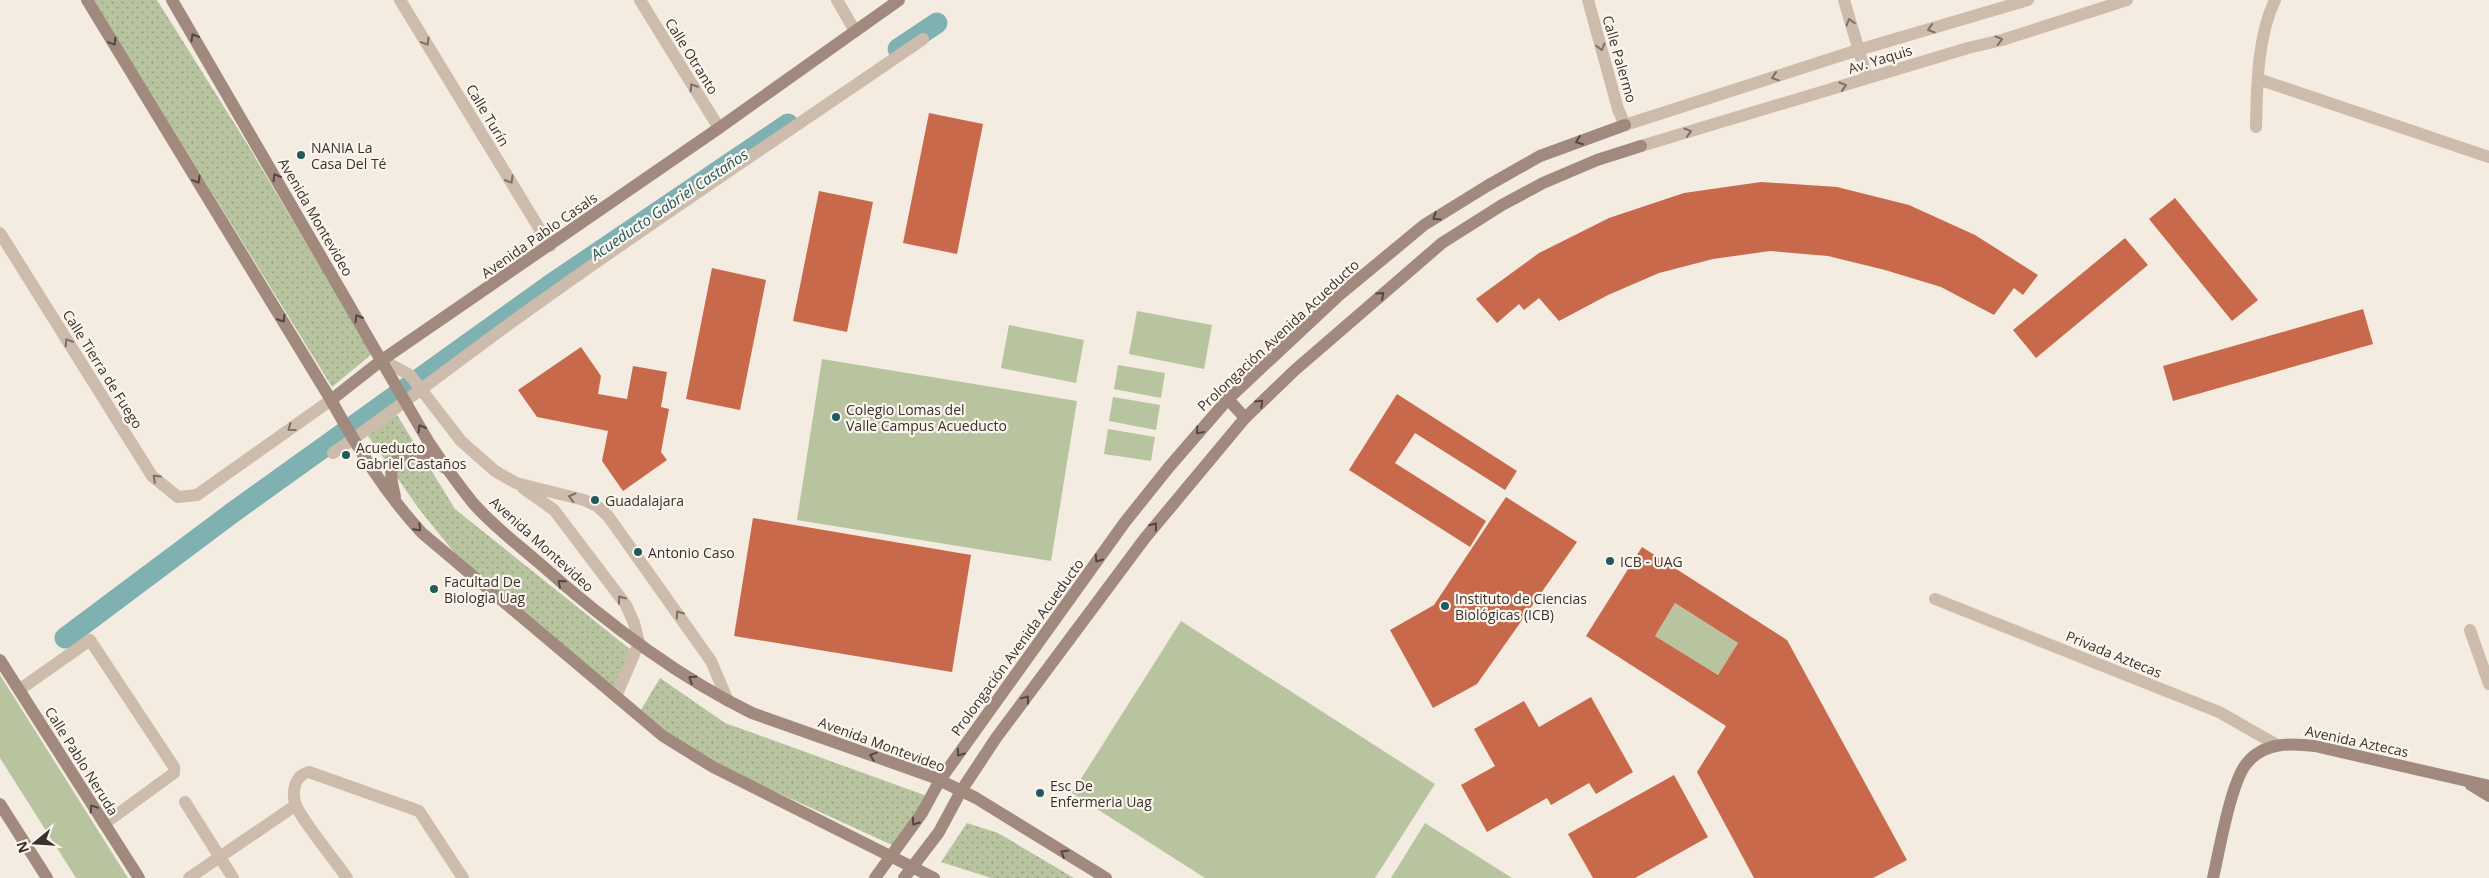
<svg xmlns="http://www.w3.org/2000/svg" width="2489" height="878" font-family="'Open Sans',sans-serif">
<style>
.green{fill:#b8c4a0}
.park{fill:url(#park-dots)}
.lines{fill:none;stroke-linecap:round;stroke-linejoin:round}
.canal{stroke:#7fb0b2;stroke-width:21}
.building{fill:#c8694b;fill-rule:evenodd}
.street{stroke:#cdbbac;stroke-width:12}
.secondary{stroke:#a18a7d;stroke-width:12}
.oneway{stroke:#7d6f65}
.oneway2{stroke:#544640}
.poi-dot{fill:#1f5a5e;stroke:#fbf5ee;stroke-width:2}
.labels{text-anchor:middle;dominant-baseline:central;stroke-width:4.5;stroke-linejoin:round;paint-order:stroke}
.street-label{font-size:14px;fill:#3b302b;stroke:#fbf5ee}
.poi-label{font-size:14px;fill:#3b302b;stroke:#fbf5ee;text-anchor:start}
.water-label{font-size:15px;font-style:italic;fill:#1f5a5e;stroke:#fbf5ee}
</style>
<defs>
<pattern id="park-dots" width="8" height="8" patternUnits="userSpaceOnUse" patternTransform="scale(1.25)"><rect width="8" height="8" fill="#b8c4a0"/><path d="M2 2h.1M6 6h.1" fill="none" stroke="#97a083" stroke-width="1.8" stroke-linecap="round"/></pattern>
</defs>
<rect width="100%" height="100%" fill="#f4ebe1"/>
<g class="green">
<path d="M1137,311L1212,325L1204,369L1129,354Z"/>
<path d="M1009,325L1084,340L1076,383L1001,368Z"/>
<path d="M822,359L1077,401L1051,561L797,520Z"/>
<path d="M1118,365L1165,373L1161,398L1114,389Z"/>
<path d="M1113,397L1160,405L1156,430L1109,421Z"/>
<path d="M1108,429L1155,437L1151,461L1104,454Z"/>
<path d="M1675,603L1738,643L1718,675L1655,636Z"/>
<path d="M1181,621L1435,784L1375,878H1205L1072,793Z"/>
<path d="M0,675L128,878H76L0,758Z"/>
<path d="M1425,823L1512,878H1391Z"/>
</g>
<g class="park">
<path d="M93,0H157L246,142L372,354L332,387Z"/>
<path d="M397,415L455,509L631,650L614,688L461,561L419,509L366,433Z"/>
<path d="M660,678L725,723L927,796L892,845L726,769L671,735L641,710Z"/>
<path d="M967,823L998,833L1074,878H991L941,862Z"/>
</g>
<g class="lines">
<g class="canal">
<path d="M898,49L937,23"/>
<path d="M65,638L232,513L550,285L788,124"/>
</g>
</g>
<g class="building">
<path d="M929,113L983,124L957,254L903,243Z"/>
<path d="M1761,182L1837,187L1909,205L1975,235L2038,275L2023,295L2014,288L1994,315L1941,287L1885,270L1828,256L1770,251L1713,259L1659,273L1608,295L1559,321L1539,298L1524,310L1519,304L1497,323L1476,299L1539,253L1609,218L1684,193Z"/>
<path d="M819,191L873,202L847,332L793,321Z"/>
<path d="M2175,198L2258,300L2232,321L2149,219Z"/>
<path d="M2125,238L2148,265L2036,358L2013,330Z"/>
<path d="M712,268L766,280L740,410L686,399Z"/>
<path d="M2363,309L2373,344L2173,401L2163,366Z"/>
<path d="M581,347L601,376L598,394L627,399L633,366L667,372L661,407L669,409L661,452L667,460L623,491L602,461L608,431L537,417L518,390Z"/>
<path d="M1397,394L1517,471L1505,490L1415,433L1395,463L1486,521L1470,547L1349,470Z"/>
<path d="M1506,497L1577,542L1477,684L1433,708L1390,630L1434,605Z"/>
<path d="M753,518L971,555L952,672L734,636Z"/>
<path d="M1642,547L1787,640L1907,860L1873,878H1754L1697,772L1726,726L1586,636ZM1675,603L1738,643L1718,675L1655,636Z"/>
<path d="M1591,697L1633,772L1596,794L1589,783L1551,805L1547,798L1487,832L1461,785L1495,766L1474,729L1524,701L1539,727Z"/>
<path d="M1674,775L1708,837L1635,878H1593L1568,834Z"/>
</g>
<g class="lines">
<g class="street">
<path d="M400,0L550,246"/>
<path d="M640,0L719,128"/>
<path d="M837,0L855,31"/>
<path d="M1588,0L1618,109L1625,125L1858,50L2028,0"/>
<path d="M1844,0L1867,78"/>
<path d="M2258,79L2489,157"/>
<path d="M2256,127C2257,86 2257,38 2275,0"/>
<path d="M1641,146L1968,48L2002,40L2127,0"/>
<path d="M0,233L152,476L178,497L197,495L331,400"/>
<path d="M382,360L410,375L461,441L495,471L516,483L584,500L597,506L608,516L711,661L728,701"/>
<path d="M333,453C403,405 470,351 540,302C666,212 795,127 923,39"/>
<path d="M523,488L554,510L626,605L634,623L639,643L616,696"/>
<path d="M1935,599L2219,712L2277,745"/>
<path d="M2470,630L2489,684"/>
<path d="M19,690L90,640L174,767V773L104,824"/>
<path d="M185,802L233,878"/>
<path d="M189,878L296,805"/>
<path d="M347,878C337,863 299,817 295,803C292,790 295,775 309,772L419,811L463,878"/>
</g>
<g class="secondary">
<path d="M87,0L331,400C357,447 385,493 422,533L663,736L713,767L934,878"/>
<path d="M172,0L428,441C442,462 457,483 473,503C492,525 516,543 538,562C603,620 674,675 752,713L933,777L976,798L1106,878"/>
<path d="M1228,399L1245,418"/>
<path d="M331,400L382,360L719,128L899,0"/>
<path d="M395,496C391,481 386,463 404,455C409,453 415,452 420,454C428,457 437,463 445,468"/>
<path d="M0,660L139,878"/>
<path d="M2471,785L2489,796"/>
<path d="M0,804L47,878"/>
<path d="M875,878L922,813L940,780L1125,522L1169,467L1228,399L1337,297L1424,225L1487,186L1540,156L1625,125"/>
<path d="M904,878L939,832L961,791L996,738L1145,538L1245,418L1295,370L1442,243L1502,205L1543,183L1597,160L1641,146"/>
<path d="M2213,878C2219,852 2231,781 2247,763C2264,742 2291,743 2315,746L2489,786"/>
</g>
</g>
<defs><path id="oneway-chevron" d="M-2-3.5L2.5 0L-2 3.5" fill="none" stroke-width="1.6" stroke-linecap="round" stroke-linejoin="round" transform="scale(1.25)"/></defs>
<g class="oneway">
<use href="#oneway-chevron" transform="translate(1850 22) rotate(-106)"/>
<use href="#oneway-chevron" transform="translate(1931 29) rotate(163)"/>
<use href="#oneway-chevron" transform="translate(1999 40) rotate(-15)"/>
<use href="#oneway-chevron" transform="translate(426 42) rotate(59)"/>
<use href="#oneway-chevron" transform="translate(1601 47) rotate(75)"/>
<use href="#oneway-chevron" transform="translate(1775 77) rotate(162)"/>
<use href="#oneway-chevron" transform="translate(1843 86) rotate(-17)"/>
<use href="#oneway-chevron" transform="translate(693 87) rotate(-122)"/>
<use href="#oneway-chevron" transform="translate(1688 132) rotate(-17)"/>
<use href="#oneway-chevron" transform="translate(510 180) rotate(59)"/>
<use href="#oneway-chevron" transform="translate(68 342) rotate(-122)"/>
<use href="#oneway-chevron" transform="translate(291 428) rotate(144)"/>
<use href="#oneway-chevron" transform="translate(156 478) rotate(-136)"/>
<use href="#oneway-chevron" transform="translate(572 497) rotate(-166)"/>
<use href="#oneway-chevron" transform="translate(621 599) rotate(-127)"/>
<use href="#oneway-chevron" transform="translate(679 614) rotate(-125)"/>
</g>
<g class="oneway2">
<use href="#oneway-chevron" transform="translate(194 37) rotate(-120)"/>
<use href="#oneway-chevron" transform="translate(113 42) rotate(59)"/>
<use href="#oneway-chevron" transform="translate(1579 141) rotate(159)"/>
<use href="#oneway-chevron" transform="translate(276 177) rotate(-120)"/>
<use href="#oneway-chevron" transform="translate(197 180) rotate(59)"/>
<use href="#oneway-chevron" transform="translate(1436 217) rotate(148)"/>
<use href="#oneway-chevron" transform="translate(1381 295) rotate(-42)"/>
<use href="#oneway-chevron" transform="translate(358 318) rotate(-120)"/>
<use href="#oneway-chevron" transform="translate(282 319) rotate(59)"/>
<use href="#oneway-chevron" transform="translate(1260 403) rotate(-44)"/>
<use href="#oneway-chevron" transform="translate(421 428) rotate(-120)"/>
<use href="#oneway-chevron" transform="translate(1199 431) rotate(131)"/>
<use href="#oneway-chevron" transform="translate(1154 526) rotate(-51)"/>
<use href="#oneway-chevron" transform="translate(418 528) rotate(46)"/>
<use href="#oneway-chevron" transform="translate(1098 559) rotate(125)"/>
<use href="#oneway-chevron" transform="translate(561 583) rotate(-139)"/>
<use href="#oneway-chevron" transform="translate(692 679) rotate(-148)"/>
<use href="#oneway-chevron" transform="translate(1026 699) rotate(-53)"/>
<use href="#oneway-chevron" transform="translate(960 753) rotate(126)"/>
<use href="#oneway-chevron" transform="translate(873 756) rotate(-161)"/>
<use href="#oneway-chevron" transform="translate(93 808) rotate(-123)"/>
<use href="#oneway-chevron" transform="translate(915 822) rotate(126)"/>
<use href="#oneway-chevron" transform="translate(1064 853) rotate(-149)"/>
</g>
<g class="poi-dot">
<circle cx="301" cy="155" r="5"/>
<circle cx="836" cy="417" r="5"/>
<circle cx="346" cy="455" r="5"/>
<circle cx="595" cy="500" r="5"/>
<circle cx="638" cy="552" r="5"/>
<circle cx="1610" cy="561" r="5"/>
<circle cx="434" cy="589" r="5"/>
<circle cx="1445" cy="606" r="5"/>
<circle cx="1040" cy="793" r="5"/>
</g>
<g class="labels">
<g class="street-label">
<text transform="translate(692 56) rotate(58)">Calle Otranto</text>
<text transform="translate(1620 59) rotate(74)">Calle Palermo</text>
<text transform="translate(1880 59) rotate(-17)">Av. Yaquis</text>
<text transform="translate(488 115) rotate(59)">Calle Turín</text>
<text transform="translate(316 217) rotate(60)">Avenida Montevideo</text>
<text transform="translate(539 235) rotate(-35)">Avenida Pablo Casals</text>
<text transform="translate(1278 335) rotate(-43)">Prolongación Avenida Acueducto</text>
<text transform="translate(103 369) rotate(58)">Calle Tierra de Fuego</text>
<text transform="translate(542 544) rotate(42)">Avenida Montevideo</text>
<text transform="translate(1017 647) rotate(-54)">Prolongación Avenida Acueducto</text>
<text transform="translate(2114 654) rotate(22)">Privada Aztecas</text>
<text transform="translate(2357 741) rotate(12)">Avenida Aztecas</text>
<text transform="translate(882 744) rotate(20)">Avenida Montevideo</text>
<text transform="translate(82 761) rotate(58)">Calle Pablo Neruda</text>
</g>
<g class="poi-label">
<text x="311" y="147">NANIA La<tspan x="311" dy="16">Casa Del Té</tspan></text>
<text x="846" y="409">Colegio Lomas del<tspan x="846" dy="16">Valle Campus Acueducto</tspan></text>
<text x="356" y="447">Acueducto<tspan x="356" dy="16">Gabriel Castaños</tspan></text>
<text x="605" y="500">Guadalajara</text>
<text x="648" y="552">Antonio Caso</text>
<text x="1620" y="561">ICB - UAG</text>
<text x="444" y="581">Facultad De<tspan x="444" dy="16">Biologia Uag</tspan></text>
<text x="1455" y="598">Instituto de Ciencias<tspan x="1455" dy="16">Biológicas (ICB)</tspan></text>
<text x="1050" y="785">Esc De<tspan x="1050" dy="16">Enfermeria Uag</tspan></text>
</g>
<g class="water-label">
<text transform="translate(669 204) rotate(-34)">Acueducto Gabriel Castaños</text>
</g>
</g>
<g transform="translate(35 843) rotate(252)" stroke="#fbf5ee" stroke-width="4" paint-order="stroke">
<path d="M0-4L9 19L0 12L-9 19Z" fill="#3b302b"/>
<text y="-8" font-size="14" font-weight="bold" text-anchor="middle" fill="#3b302b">N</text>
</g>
</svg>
